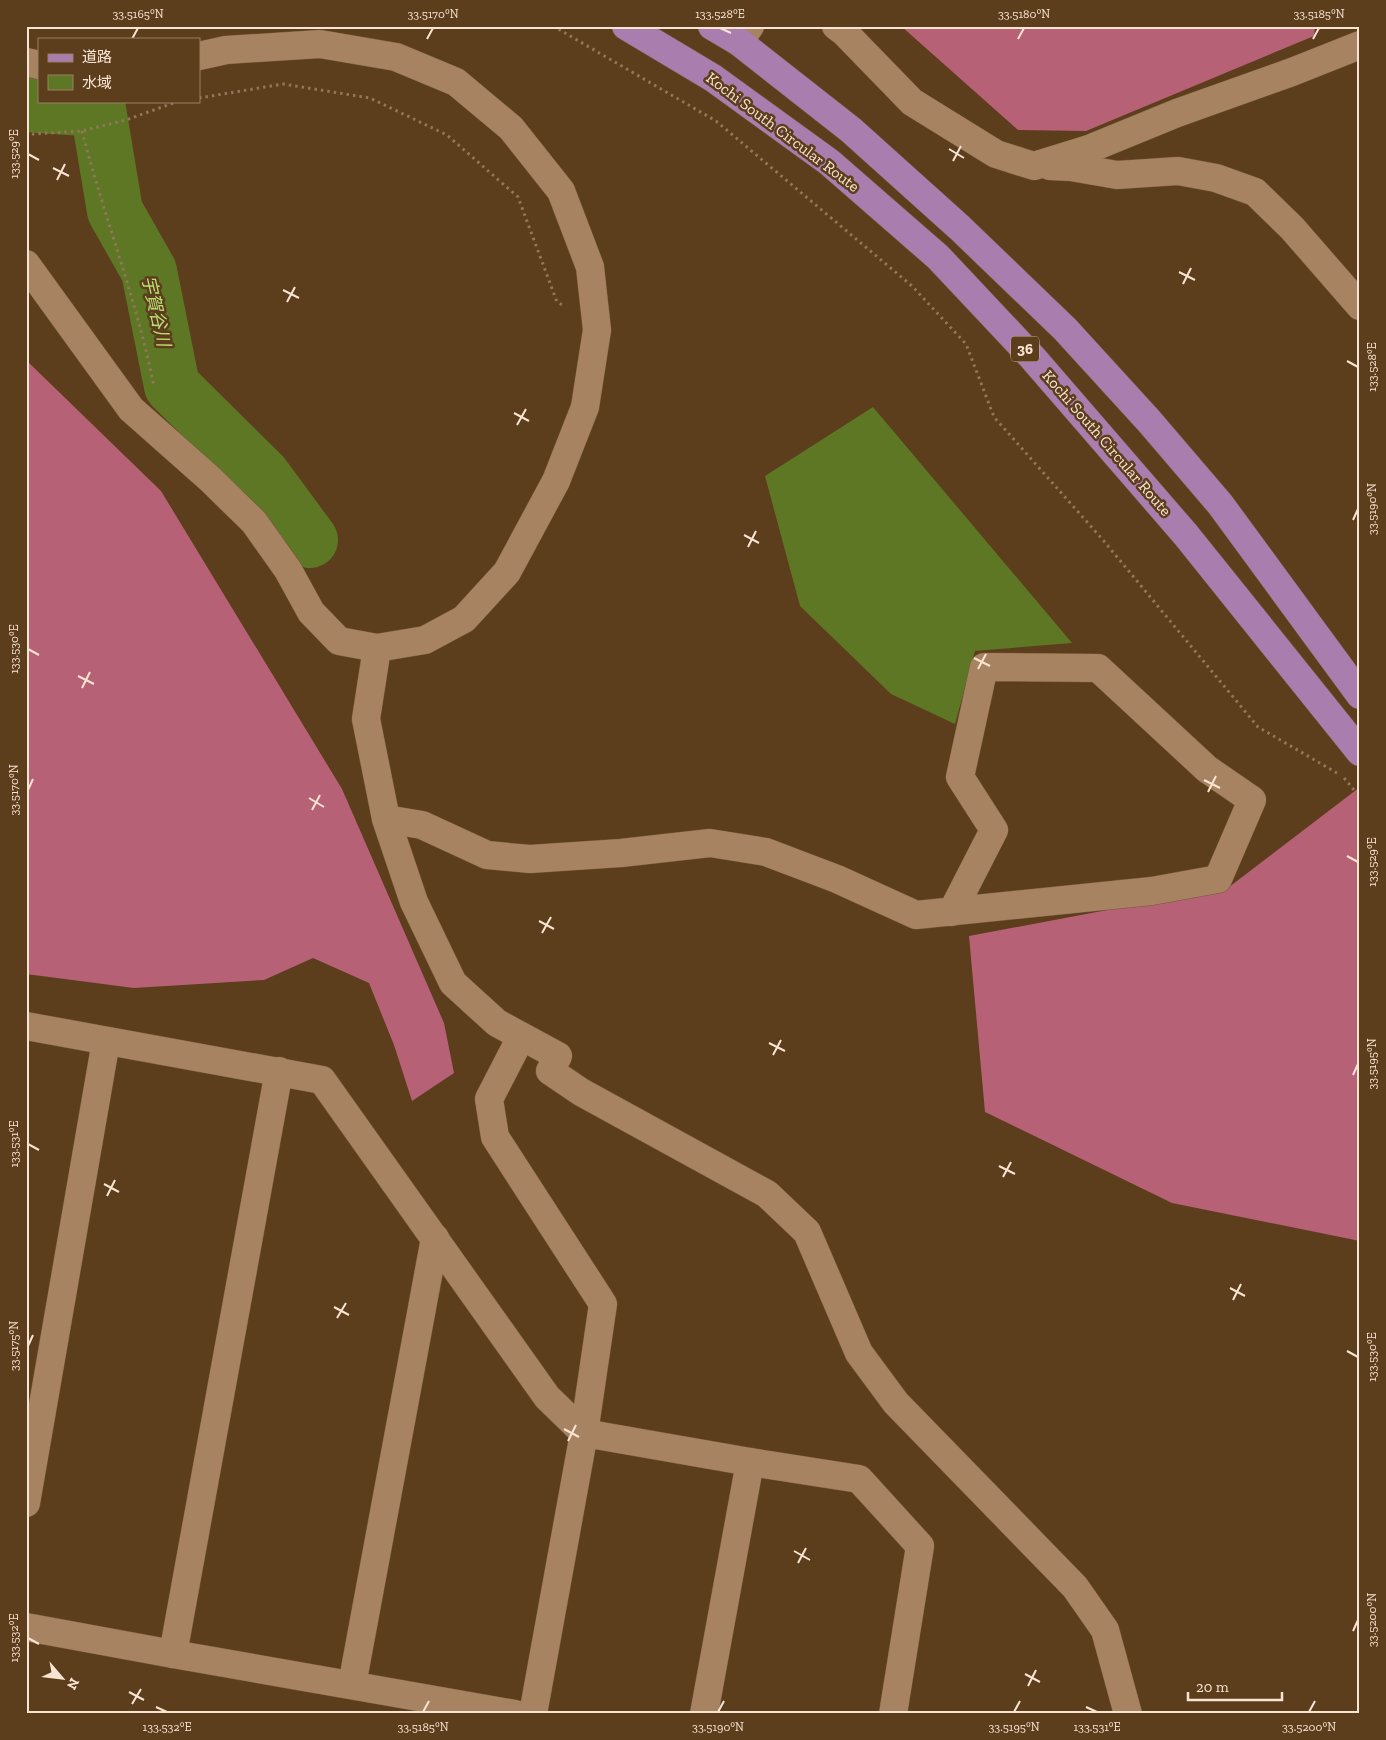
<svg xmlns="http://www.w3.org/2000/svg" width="1386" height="1740" font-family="'Zilla Slab','Noto Sans JP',serif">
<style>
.forest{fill:#b66176}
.water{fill:#5e7725}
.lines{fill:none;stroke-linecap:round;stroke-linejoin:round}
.river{stroke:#5e7725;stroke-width:56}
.minor-casing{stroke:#74593b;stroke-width:29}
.major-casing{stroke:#74593b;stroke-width:29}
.path{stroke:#91765a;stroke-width:3;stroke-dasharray:2.5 4;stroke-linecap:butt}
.minor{stroke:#a78361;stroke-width:28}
.major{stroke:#a97dae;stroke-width:28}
.ticks{fill:none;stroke:#f8e4d2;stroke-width:2}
.labels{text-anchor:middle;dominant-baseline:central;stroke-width:5;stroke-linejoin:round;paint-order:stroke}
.shield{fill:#5c3d1c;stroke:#c9b29b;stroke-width:1}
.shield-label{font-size:15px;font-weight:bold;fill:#f8e4d2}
.street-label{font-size:16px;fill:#f8e4d2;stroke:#5c3d1c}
.water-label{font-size:18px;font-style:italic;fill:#bbe074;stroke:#5c3d1c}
.neatline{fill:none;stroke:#f8e4d2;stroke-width:2}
.ticks-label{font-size:12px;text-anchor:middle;fill:#f8e4d2}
</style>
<rect width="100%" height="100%" fill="#5c3d1c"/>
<g class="forest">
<path d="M901,26H1315L1314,36L1086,131L1018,130Z"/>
<path d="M26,360L161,491L342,789L444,1023L454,1073L412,1101L394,1045L369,983L313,958L264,980L134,988L26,974Z"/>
<path d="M1360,787V1241L1172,1203L985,1112L969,936L1229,887Z"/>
</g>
<path class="water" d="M873,407L1072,643L975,651L955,724L891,694L800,606L765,476Z"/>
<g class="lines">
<path class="river" d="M26,104L98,109L115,211L149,271L172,386L262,475L310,540"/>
<defs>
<g id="minor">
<path d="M836,26L844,32L912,102L996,154L1034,166L1089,149L1177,113L1292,72L1360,45"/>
<path d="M739,42L750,26"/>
<path d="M26,62L39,65"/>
<path d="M1050,166L1071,167L1117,175L1178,171L1216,178L1255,192L1292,228L1360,306"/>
<path d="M26,264L131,409L210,479L254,522L288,570L311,612L339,641L377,648L425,640L464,619L507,572L556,481L585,407L597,330L590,267L561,191L511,128L456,82L396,57L320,44L226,50L199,56"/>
<path d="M377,648L366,719L386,819L414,902L453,983L497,1023L558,1056L550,1071L581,1092L767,1194L807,1232L859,1353L896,1403L1075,1587L1105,1630L1128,1714"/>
<path d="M386,819L422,825L487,855L530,859L621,853L710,843L766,852L837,879L916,915L1152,891L1218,879L1252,800L1207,769L1098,668L984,667L960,777L994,830L952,912"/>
<path d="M26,1026L322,1080L547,1397L584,1433L750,1462L859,1479L920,1546L893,1714"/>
<path d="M521,1037L489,1099L495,1137L603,1304L584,1433L533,1714"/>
<path d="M26,1503L106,1041"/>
<path d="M26,1627L173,1654L515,1714"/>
<path d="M173,1654L279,1071"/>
<path d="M352,1685L435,1238"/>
<path d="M704,1714L750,1462"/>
</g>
<g id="major">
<path d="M626,26L713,78L829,162L938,257L1032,357L1186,535L1360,752"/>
<path d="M712,26L739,42L851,130L960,228L1065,329L1149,421L1220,504L1360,695"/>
</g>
</defs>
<use href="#minor" class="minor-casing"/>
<use href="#major" class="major-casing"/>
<g class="path">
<path d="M553,26L716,121L912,286L966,344L994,417L1103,540L1258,727L1337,773"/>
<path d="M199,98L283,84L370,98L447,135L518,197L557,302L564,306"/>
<path d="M26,131L33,134L82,131L126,120L179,101"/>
<path d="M82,131C104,217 137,300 154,387"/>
<path d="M1344,778L1360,797"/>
</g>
<use href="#minor" class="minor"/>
<use href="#major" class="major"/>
</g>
<path class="ticks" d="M720,28L731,33M132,39L138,28M427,39L433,28M1018,39L1024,28M1313,39L1319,28M949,149L964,158M28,154L39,160M953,161L961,146M53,168L69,176M57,180L65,164M1179,272L1195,280M1183,284L1191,268M283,290L299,298M287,302L295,287M1347,361L1358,367M514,413L529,421M517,425L526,409M1353,520L1358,509M744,535L759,543M748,547L756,531M28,649L39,655M974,658L990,666M978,669L986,654M78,676L94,684M82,688L90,672M1204,780L1220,788M28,790L33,779M1208,792L1216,776M309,798L324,807M312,810L320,795M1347,856L1358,862M539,921L554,929M542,933L551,917M769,1043L785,1051M773,1055L781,1040M1353,1075L1358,1064M28,1144L39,1150M999,1166L1015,1174M1003,1177L1011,1162M104,1184L119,1192M107,1196L115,1180M1230,1288L1245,1296M1233,1300L1241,1284M334,1307L349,1315M337,1318L346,1303M28,1346L33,1335M1347,1351L1358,1357M564,1429L579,1437M568,1441L576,1425M794,1551L810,1560M798,1563L806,1548M1353,1631L1358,1620M28,1638L39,1644M1025,1674L1040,1682M1028,1686L1036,1670M129,1692L144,1700M132,1704L141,1689M156,1707L167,1712M1086,1707L1097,1712M423,1712L429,1701M718,1712L724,1701M1014,1712L1020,1701M1309,1712L1315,1701"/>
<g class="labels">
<rect class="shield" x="1011" y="336.5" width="28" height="25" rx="4"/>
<g class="shield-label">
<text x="1025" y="349">36</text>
</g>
<g class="street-label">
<text transform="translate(783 132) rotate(37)">Kochi South Circular Route</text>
<text transform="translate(1107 443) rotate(49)">Kochi South Circular Route</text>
</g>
<g class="water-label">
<text transform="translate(156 311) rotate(77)">宇賀谷川</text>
</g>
</g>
<rect width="1386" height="1740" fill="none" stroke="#5c3d1c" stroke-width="55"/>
<rect x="38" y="38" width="162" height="65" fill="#5c3d1c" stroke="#9a8065"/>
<rect x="48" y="54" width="25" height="8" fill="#a97dae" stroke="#9a8065"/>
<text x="82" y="62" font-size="15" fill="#f8e4d2">道路</text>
<rect x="48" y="75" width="25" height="15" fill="#5e7725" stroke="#9a8065"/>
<text x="82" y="88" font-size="15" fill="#f8e4d2">水域</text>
<g transform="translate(62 1678) rotate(118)" stroke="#5c3d1c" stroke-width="4" paint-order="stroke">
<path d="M0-4L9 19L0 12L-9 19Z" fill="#f8e4d2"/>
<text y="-8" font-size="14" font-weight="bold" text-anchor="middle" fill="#f8e4d2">N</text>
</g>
<path d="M1188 1692v8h94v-8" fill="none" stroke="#f8e4d2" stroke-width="2.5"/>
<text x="1196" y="1692" font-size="15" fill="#f8e4d2" stroke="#5c3d1c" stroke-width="4" paint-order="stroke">20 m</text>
<rect x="28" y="28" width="1330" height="1684" class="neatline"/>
<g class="ticks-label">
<text x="138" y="18">33.5165°N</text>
<text x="433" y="18">33.5170°N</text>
<text x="720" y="18">133.528°E</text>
<text x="1024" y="18">33.5180°N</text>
<text x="1319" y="18">33.5185°N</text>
<text transform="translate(14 154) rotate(-90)" y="4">133.529°E</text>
<text transform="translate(1372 367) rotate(-90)" y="4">133.528°E</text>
<text transform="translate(1372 509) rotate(-90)" y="4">33.5190°N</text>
<text transform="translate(14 649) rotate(-90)" y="4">133.530°E</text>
<text transform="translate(14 790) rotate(-90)" y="4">33.5170°N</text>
<text transform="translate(1372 862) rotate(-90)" y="4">133.529°E</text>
<text transform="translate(1372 1064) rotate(-90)" y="4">33.5195°N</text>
<text transform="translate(14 1144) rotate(-90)" y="4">133.531°E</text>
<text transform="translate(14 1346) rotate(-90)" y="4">33.5175°N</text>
<text transform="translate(1372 1357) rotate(-90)" y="4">133.530°E</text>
<text transform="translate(1372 1620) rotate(-90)" y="4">33.5200°N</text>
<text transform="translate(14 1638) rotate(-90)" y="4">133.532°E</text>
<text x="167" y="1731">133.532°E</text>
<text x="423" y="1731">33.5185°N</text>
<text x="718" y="1731">33.5190°N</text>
<text x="1014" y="1731">33.5195°N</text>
<text x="1097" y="1731">133.531°E</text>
<text x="1309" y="1731">33.5200°N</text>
</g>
</svg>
